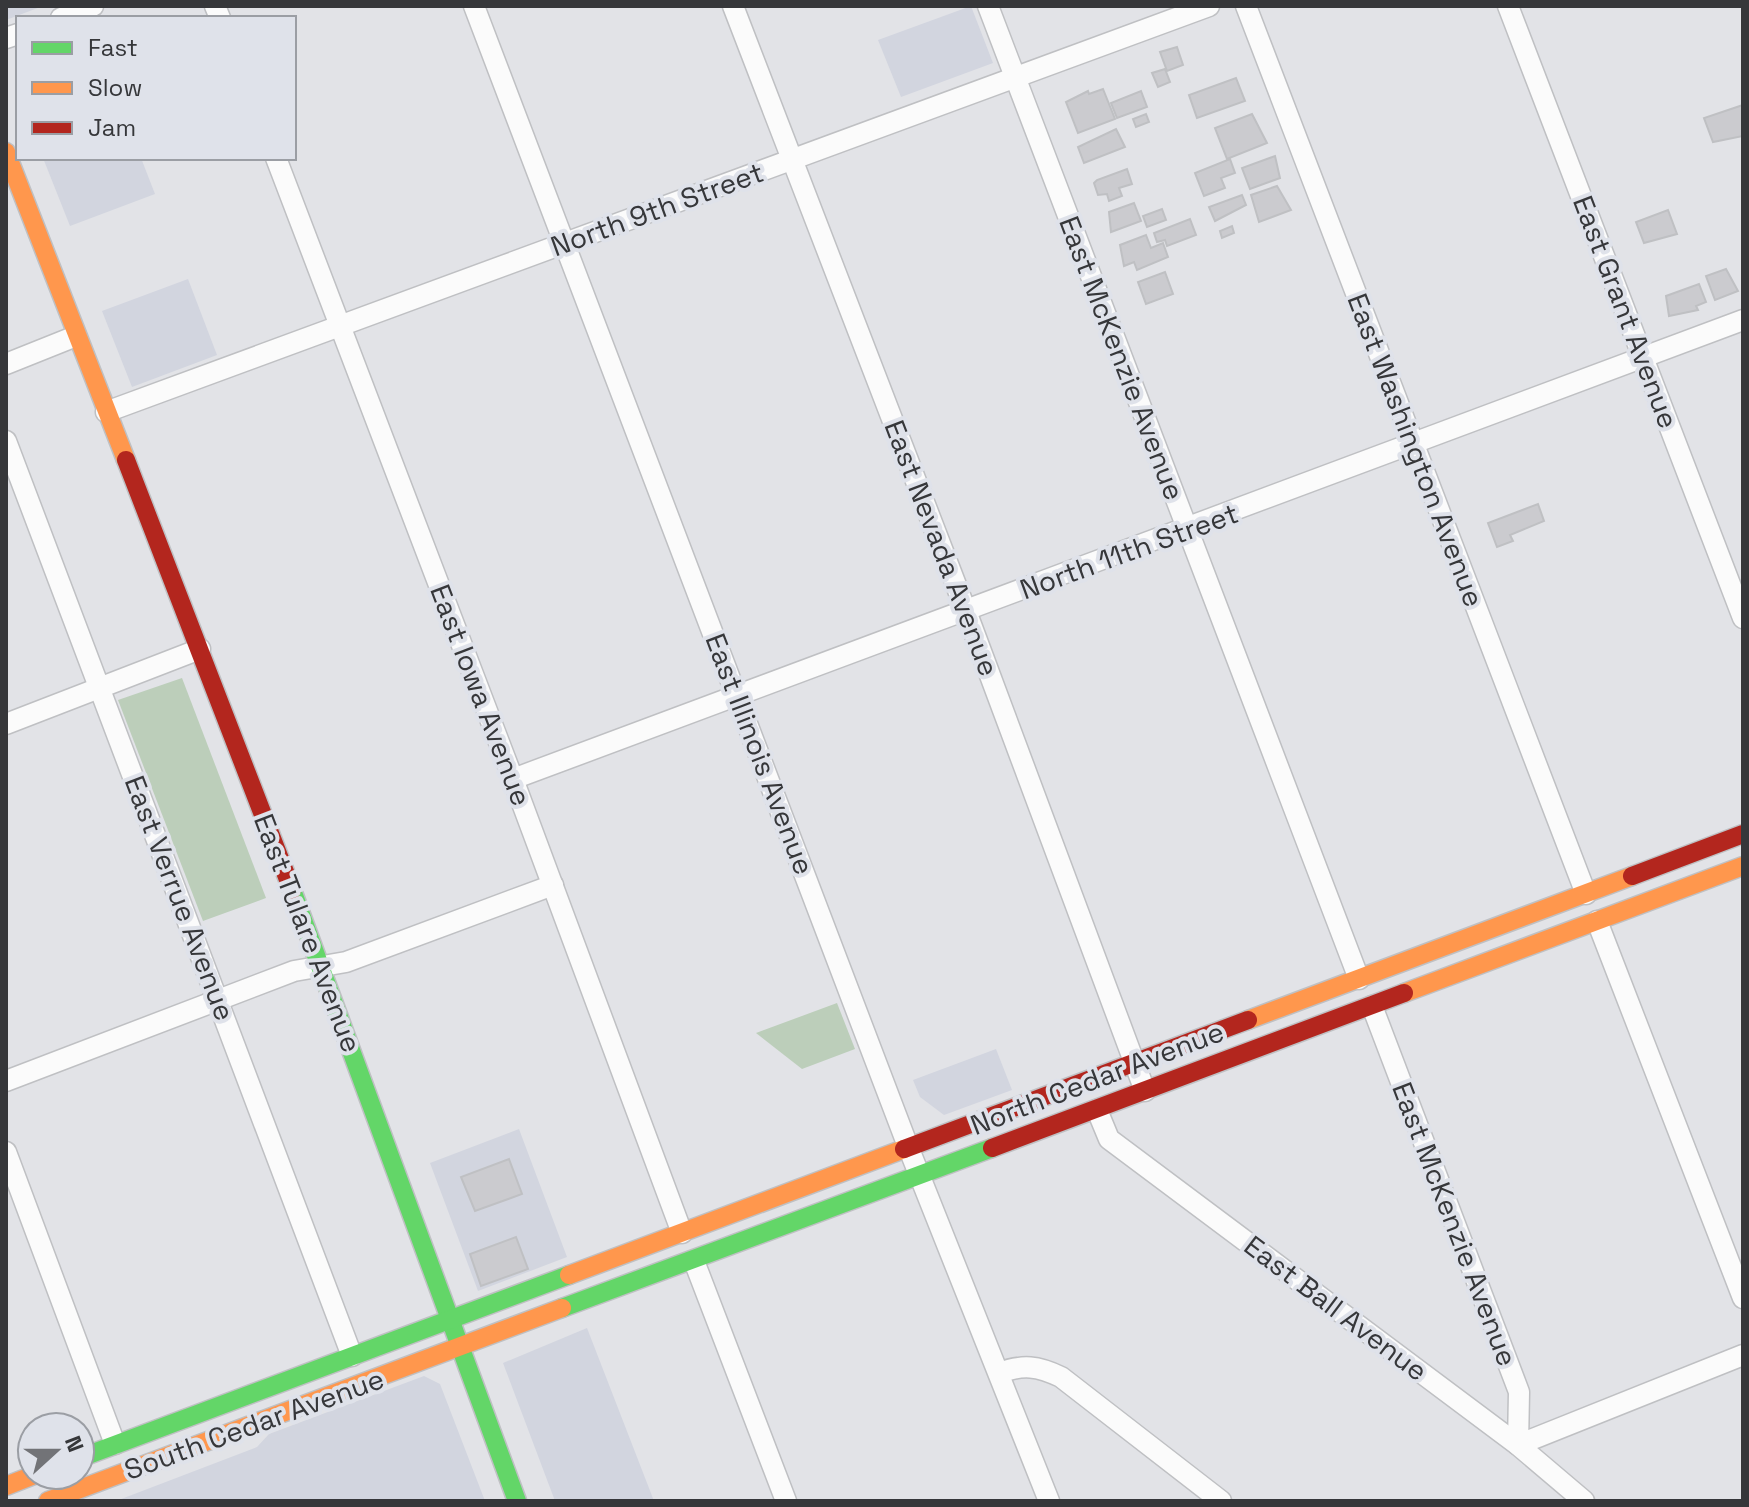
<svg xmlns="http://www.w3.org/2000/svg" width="1749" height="1507" font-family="'Space Grotesk',sans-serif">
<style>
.built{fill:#d2d5df}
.green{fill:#bcceba}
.building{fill:#cbcbcf;stroke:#bfc0c3;stroke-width:2}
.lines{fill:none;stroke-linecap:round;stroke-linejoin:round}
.street-casing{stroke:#bfc0c3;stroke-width:23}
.fast-casing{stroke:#bfc0c3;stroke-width:21}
.slow-casing{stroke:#bfc0c3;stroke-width:21}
.jam-casing{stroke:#bfc0c3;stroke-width:21}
.street{stroke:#fbfbfb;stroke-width:20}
.fast{stroke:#63d668;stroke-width:18}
.slow{stroke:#ff974d;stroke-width:18}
.jam{stroke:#b3261e;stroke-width:18}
.labels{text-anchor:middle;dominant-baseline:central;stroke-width:8;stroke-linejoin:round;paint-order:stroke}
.street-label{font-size:28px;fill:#36373a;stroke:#dfe2ea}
</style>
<rect width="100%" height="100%" fill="#e2e3e7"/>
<g class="built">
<path d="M6,6H43L6,20Z"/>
<path d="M971,6L993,63L901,97L878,40Z"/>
<path d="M43,158H141L155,194L70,226Z"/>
<path d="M188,279L217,355L132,387L102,311Z"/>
<path d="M996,1049L1012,1090L944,1115L920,1097L913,1080Z"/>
<path d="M519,1129L567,1257L478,1291L430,1163Z"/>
<path d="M587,1328L654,1501H555L503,1363Z"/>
<path d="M424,1376L440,1384L485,1501H116L257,1447L269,1434Z"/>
</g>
<g class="green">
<path d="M182,678L266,898L203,921L118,700Z"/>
<path d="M837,1003L855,1049L802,1069L756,1033Z"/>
</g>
<g class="building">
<path d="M1177,47L1183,65L1167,71L1160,52Z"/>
<path d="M1165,69L1170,82L1158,87L1152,73Z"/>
<path d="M1236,78L1245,101L1197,118L1189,95Z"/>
<path d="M1103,89L1115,119L1078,133L1066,102L1088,91L1089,94Z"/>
<path d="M1141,91L1147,107L1117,118L1111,103Z"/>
<path d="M1743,105V136L1713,142L1704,118Z"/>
<path d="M1146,114L1149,122L1136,127L1133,119Z"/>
<path d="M1252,114L1267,143L1227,159L1215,128Z"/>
<path d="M1116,129L1125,147L1084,163L1078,147Z"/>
<path d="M1275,156L1280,178L1250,189L1242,168Z"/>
<path d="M1230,159L1235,173L1221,178L1225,188L1204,196L1195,173Z"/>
<path d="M1127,169L1132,184L1119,188L1122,196L1109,201L1107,194L1098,195L1094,183L1097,180Z"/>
<path d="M1277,186L1291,210L1259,222L1251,195Z"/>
<path d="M1242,195L1246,205L1215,221L1209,207Z"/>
<path d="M1134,203L1141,221L1111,232L1109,212Z"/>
<path d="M1162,209L1166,220L1147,227L1143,216Z"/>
<path d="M1668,210L1677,234L1644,243L1636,222Z"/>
<path d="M1190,219L1196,235L1167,246L1165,240L1157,242L1154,233Z"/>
<path d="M1232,226L1234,233L1222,238L1220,231Z"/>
<path d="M1146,235L1151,248L1163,243L1168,257L1137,270L1134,262L1124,266L1120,245Z"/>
<path d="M1726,269L1738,291L1715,300L1706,276Z"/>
<path d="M1165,272L1173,294L1146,304L1138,282Z"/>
<path d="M1699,284L1706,302L1696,306L1698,310L1669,316L1666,296Z"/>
<path d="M1538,504L1544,521L1510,535L1513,541L1497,547L1488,523Z"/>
<path d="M509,1159L522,1194L475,1211L461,1177Z"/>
<path d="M516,1237L528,1269L481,1286L470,1254Z"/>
</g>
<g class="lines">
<defs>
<g id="street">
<path d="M215,6L220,18"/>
<path d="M474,6L909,1149L1049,1501"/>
<path d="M733,6L966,611L1145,1091"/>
<path d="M988,6L1359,979"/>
<path d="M1246,6L1586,894"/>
<path d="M1508,6L1743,618"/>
<path d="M61,18L93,6"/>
<path d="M6,38L18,34"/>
<path d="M276,158L513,779L682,1233"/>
<path d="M6,364L76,336"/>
<path d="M106,412L1209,6"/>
<path d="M6,441L352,1356"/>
<path d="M6,724L200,649"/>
<path d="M513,779L1743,320"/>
<path d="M1597,921L1743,1298"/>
<path d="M1372,1006L1519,1392L1518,1445L1743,1355"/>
<path d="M6,1081L294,971L346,962L553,885"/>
<path d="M1097,1110L1109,1139L1518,1445L1584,1501"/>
<path d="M6,1152L115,1444"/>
<path d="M694,1261L786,1501"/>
<path d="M999,1373C1023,1364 1038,1366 1061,1377L1221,1501"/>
</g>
<g id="fast">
<path d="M292,890L517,1501"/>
<path d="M562,1308L992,1148"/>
<path d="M80,1458L569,1275"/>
</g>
<g id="slow">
<path d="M6,152L126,460"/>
<path d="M1404,993L1743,866"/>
<path d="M1248,1020L1632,876"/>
<path d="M569,1275L904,1149"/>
<path d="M6,1486L34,1475"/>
<path d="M48,1501L562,1308"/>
</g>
<g id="jam">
<path d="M126,460L292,890"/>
<path d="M1632,876L1743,834"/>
<path d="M992,1148L1404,993"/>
<path d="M904,1149L1248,1020"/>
</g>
</defs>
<use href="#street" class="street-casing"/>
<use href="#fast" class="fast-casing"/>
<use href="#slow" class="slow-casing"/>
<use href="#jam" class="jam-casing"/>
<use href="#street" class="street"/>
<use href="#fast" class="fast"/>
<use href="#slow" class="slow"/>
<use href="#jam" class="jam"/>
</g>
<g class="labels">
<g class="street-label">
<text transform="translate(657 209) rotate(-20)">North 9th Street</text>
<text transform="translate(1626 312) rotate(69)">East Grant Avenue</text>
<text transform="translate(1122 358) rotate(69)">East McKenzie Avenue</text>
<text transform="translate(1416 450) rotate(69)">East Washington Avenue</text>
<text transform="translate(942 548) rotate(69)">East Nevada Avenue</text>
<text transform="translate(1129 551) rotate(-20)">North 11th Street</text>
<text transform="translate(481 695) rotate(69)">East Iowa Avenue</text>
<text transform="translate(760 754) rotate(69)">East Illinois Avenue</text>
<text transform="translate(180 898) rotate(69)">East Verrue Avenue</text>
<text transform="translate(308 933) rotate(69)">East Tulare Avenue</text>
<text transform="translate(1097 1078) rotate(-21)">North Cedar Avenue</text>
<text transform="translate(1455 1224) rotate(69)">East McKenzie Avenue</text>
<text transform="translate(1336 1308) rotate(37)">East Ball Avenue</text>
<text transform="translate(254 1424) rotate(-20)">South Cedar Avenue</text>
</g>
</g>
<rect width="1749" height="1507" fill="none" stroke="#36373a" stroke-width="16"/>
<rect x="16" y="16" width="280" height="144" fill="#dfe2ea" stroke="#9b9ea4" stroke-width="2"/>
<rect x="32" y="42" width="40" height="12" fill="#63d668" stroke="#9b9ea4" stroke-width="2"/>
<text x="88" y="56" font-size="24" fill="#36373a">Fast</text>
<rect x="32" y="82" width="40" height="12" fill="#ff974d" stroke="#9b9ea4" stroke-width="2"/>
<text x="88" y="96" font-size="24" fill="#36373a">Slow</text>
<rect x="32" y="122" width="40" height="12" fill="#b3261e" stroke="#9b9ea4" stroke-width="2"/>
<text x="88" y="136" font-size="24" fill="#36373a">Jam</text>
<g transform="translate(56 1451) rotate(69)"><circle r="38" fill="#dfe2ea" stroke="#9b9ea4" stroke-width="2"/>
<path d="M0-6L14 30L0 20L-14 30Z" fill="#727377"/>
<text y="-12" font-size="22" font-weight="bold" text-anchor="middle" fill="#36373a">N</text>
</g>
</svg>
